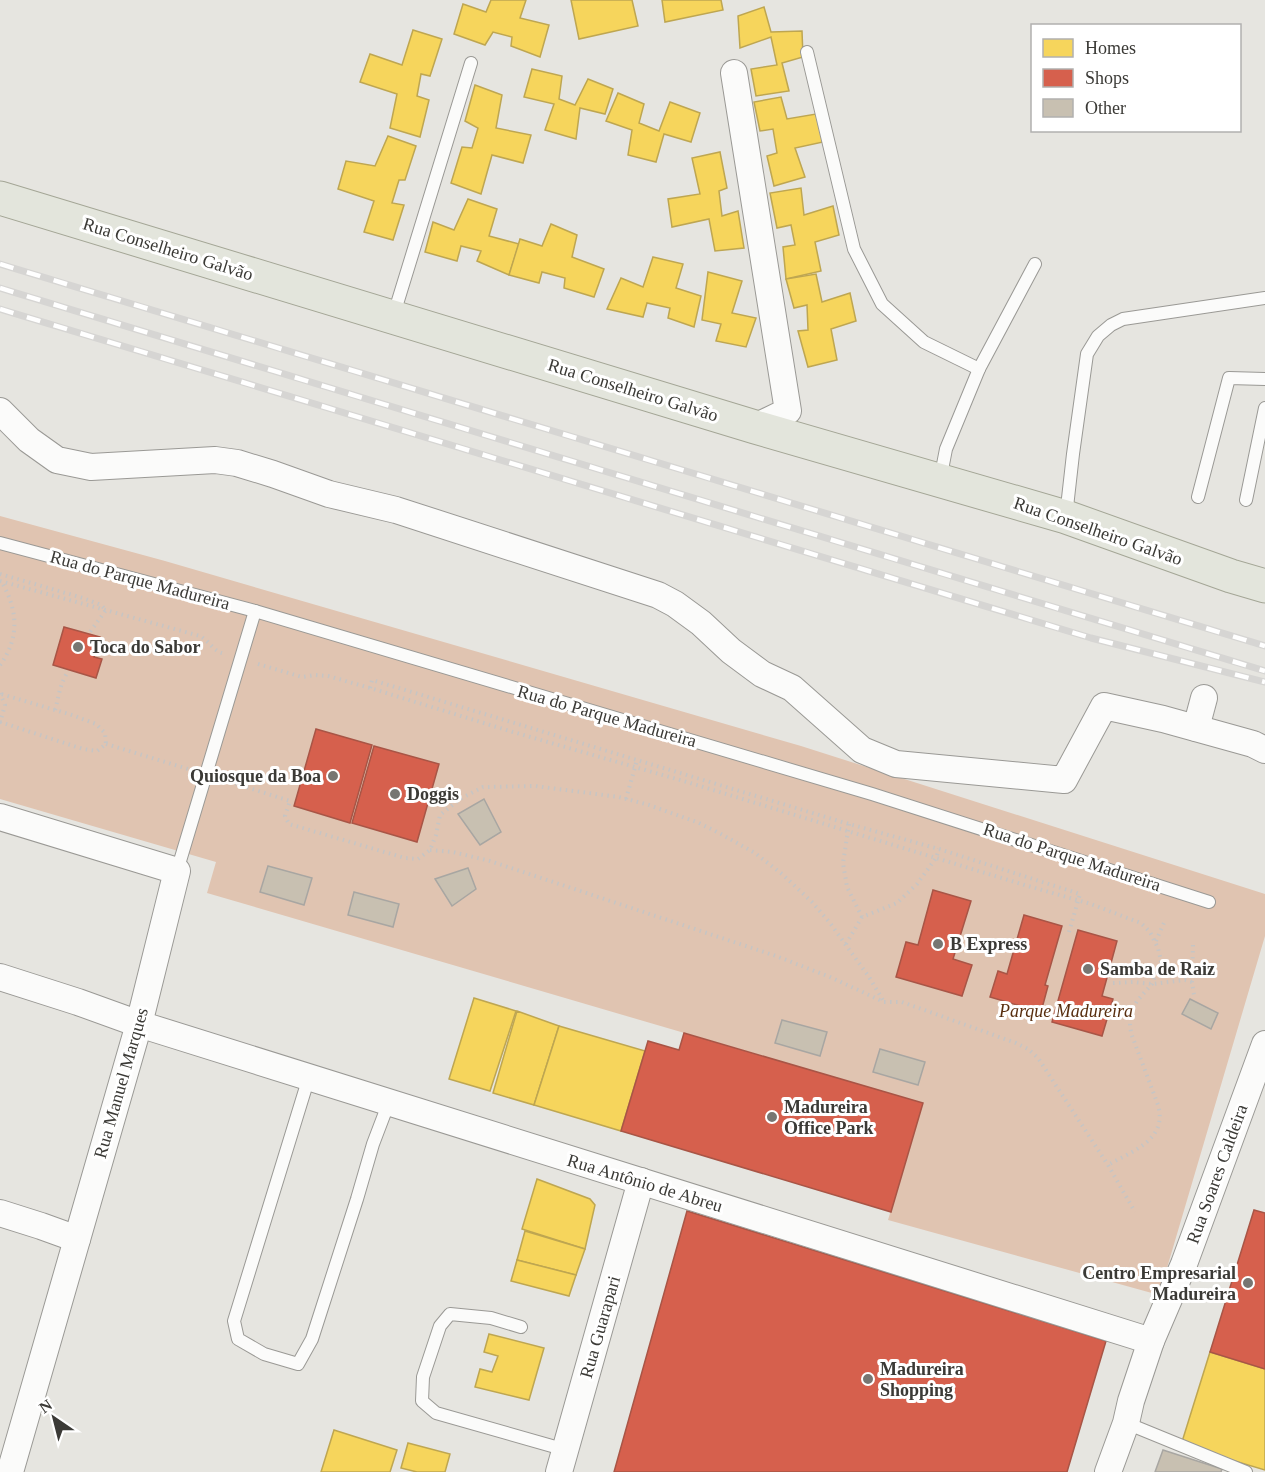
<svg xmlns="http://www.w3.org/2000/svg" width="1265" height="1472" font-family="'Times New Roman',serif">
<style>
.green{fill:#e0c4b1}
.homes{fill:#f6d55c;stroke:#bea651;stroke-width:1.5}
.shops{fill:#d6604d;stroke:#a85546;stroke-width:1.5}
.building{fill:#c8c0b1;stroke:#a8a6a2;stroke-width:1.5}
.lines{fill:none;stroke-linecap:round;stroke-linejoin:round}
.service-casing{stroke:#9a9995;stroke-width:14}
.minor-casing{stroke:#9a9995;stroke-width:28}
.primary-casing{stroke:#a4a696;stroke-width:35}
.path{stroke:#c6c5c4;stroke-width:4;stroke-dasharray:1.5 4.5;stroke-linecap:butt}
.service{stroke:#fbfbfa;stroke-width:12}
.minor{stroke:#fbfbfa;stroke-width:26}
.primary{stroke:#e3e5dc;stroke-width:33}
.rail-casing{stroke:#d6d5d3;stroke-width:7}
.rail{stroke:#fff;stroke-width:4.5;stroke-dasharray:14;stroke-linecap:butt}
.poi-dot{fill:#777672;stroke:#fff;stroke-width:2}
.labels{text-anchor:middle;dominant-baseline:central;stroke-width:6;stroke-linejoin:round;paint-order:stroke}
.street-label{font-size:18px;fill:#3b3a36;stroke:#fff}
.poi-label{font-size:18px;font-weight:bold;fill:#3b3a36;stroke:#fff;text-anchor:start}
.park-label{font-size:18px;font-style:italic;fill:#582e0f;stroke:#fff}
</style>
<rect width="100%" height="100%" fill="#e6e5e0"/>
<path class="green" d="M0,516L165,561L801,746L1265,894V936L1159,1295L888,1220L923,1103L207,893L216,862L0,799Z"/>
<g class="homes">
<path d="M491,0H526L520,18L549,25L540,57L511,46L512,37L493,32L485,45L454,34L463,4L486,12Z"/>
<path d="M571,0H632L638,26L579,39Z"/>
<path d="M662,0H721L723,10L665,22Z"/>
<path d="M764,7L771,32L802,31L803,57L782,63L789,91L756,96L751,69L777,65L771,37L740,48L738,16Z"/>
<path d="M413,30L442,39L430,76L421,74L417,96L429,100L420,137L390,128L397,94L360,82L370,54L402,65Z"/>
<path d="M532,69L562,76L559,99L575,105L588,79L613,89L605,114L580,108L576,139L545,130L554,104L524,97Z"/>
<path d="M475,85L502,95L496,128L531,135L523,163L492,155L481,194L451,183L462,147L472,148L478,128L465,121Z"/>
<path d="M618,93L644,104L639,123L659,131L670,102L700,113L691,142L664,134L656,162L628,155L632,130L606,121Z"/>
<path d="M781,97L787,119L816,114L823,142L795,148L805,177L774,186L767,156L777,153L773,129L760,131L754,102Z"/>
<path d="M388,136L416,146L405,180H399L392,203L404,205L393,240L364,232L374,201L338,189L346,161L375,166Z"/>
<path d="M720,152L727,188L719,191L722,216L738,211L744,248L715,251L709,219L672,227L668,199L700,194L692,158Z"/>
<path d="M801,188L804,215L833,206L839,235L815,242L821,271L786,279L783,247L795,245L791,225L777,228L770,193Z"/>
<path d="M468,199L497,209L489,236L519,244L509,275L477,261L481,251L461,246L457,261L425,252L433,222L454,230Z"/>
<path d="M551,224L577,235L572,257L604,269L594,297L564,288L565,278L542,272L539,283L509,275L520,239L542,246Z"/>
<path d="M653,257L683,264L676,288L701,296L694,327L668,318L670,308L647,303L643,317L607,309L621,278L643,287Z"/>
<path d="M708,272L742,281L732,313L756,318L746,347L716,341L721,324L702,320Z"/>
<path d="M816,274L822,302L850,293L856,321L831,329L837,360L808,367L798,331L808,330L807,305L794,308L786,279Z"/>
<path d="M474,998L516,1011L490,1091L449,1079Z"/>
<path d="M517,1011L559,1026L534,1105L493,1093Z"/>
<path d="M559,1026L645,1051L621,1131L534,1105Z"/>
<path d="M537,1179L590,1199L595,1205L585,1249L522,1229Z"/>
<path d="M525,1231L585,1249L576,1275L517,1260Z"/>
<path d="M517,1260L576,1275L569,1296L511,1281Z"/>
<path d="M489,1334L544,1348L529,1400L475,1387L480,1369L492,1372L498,1356L484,1352Z"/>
<path d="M1210,1352L1265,1369V1470L1181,1445Z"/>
<path d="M334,1430L397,1450L390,1472H321Z"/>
<path d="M408,1443L450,1454L445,1472H417L401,1468Z"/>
</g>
<g class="shops">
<path d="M64,627L100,637L94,657L102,659L96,678L53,665Z"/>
<path d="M316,729L372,745L350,823L294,806Z"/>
<path d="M374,746L439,764L417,842L352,823Z"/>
<path d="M933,890L971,901L953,959L972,965L962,996L896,977L906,942L918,945Z"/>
<path d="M1024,915L1062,926L1045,985L1048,986L1041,1012L990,997L998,971L1007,974Z"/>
<path d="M1078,930L1117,941L1102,996L1113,999L1102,1036L1052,1022Z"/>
<path d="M684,1033L923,1103L891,1212L621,1131L648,1041L679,1050Z"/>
<path d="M1254,1210L1265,1213V1369L1210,1352Z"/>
<path d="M687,1211L1106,1341L1067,1472H614Z"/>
</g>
<g class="building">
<path d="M484,799L501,832L480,845L458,814Z"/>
<path d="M268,866L312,878L304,905L260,892Z"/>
<path d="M468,868L476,889L452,906L435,879Z"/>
<path d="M354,892L399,904L393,927L348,915Z"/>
<path d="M1190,999L1218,1013L1211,1029L1182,1014Z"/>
<path d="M782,1020L827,1032L820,1056L775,1043Z"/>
<path d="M880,1049L925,1062L918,1085L873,1072Z"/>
<path d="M1163,1450L1222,1469L1221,1472H1155Z"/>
</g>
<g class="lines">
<defs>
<g id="service">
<path d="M807,52L854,249L882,304L924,342L979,369"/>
<path d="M393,317L471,63"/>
<path d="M940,480L946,449L979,369L1035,264"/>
<path d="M1198,497L1229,378L1265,379"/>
<path d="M1246,500L1265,408"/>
<path d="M1066,516L1073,454L1087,354L1098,336L1111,325L1123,319L1265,298"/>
<path d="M0,543L255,611L872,794L1209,902"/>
<path d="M177,871L255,611"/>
<path d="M309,1077L234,1321L238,1339L264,1354L298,1364L312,1339L357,1199L373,1144L389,1102"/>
<path d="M521,1327L491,1318L450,1314L440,1326L423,1377L422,1401L436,1413L566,1450"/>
<path d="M1126,1423L1246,1472"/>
</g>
<g id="minor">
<path d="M734,73L788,411L755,427"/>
<path d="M0,411L29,440L57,460L91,467L215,460L237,463L273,474L329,494L396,510L658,595L675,604L701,623L731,651L762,674L792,688L862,750L896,764L1064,780L1104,706L1163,719L1253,744L1265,750"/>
<path d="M1196,728L1204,698"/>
<path d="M0,817L177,871L139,1024L10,1472"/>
<path d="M0,977L78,1002L139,1024L1151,1341"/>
<path d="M0,1213L41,1226L77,1239"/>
<path d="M559,1472L641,1181"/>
<path d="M1108,1472L1126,1423L1131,1401L1151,1341L1184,1264L1265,1044"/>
</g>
<path id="primary" d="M0,198L755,427L1066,517L1231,576L1265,586"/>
</defs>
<use href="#service" class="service-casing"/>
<use href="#minor" class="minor-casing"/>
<use href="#primary" class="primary-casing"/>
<g class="path">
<path d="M0,574L83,598L101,605L106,610L90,632"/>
<path d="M0,581L200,636C209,641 214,651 222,653"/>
<path d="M258,664L302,677L315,675L328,676L370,688L513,732L687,782L1028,886L1091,904L1130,919L1141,923L1150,932L1158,948L1161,961L1152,984L1137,1001L1130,1013V1024L1131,1033L1158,1105C1168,1140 1132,1151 1108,1165"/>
<path d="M0,665C20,638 18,609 1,581"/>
<path d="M370,688L372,680L849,824L939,849L1080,894L1069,932"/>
<path d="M55,710C59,696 59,687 67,673"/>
<path d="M0,722L83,749L97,751L106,744L105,733L96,724L72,715L1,694"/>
<path d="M0,723L5,705L0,693"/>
<path d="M106,744L188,769"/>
<path d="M224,780L290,801L285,816L289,824L405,858L418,859L430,850L436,835L440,815L460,799L483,787L535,786L619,797L649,805L699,823L721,834L755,853L782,874L812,902L830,923L869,977L884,1002"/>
<path d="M626,799L637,760"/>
<path d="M849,824L843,863L847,887L862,917"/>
<path d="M430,850L453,852L490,861L776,956L830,977L884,1002H902L1016,1043L1028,1049L1038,1058L1108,1165L1135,1212"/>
<path d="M1156,941L1164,923"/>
<path d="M846,944L862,917L897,903L917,884L936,858L939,849"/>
<path d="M1193,945L1192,982L1194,995"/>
<path d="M1113,983L1133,982L1152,984L1185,980L1192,982"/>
</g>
<use href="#service" class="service"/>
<use href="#minor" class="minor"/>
<use href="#primary" class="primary"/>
<defs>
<g id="rail">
<path d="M0,264L1265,646"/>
<path d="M0,288L1265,671"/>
<path d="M0,309L1091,638L1265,682"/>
</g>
</defs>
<use href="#rail" class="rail-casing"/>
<use href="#rail" class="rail"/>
</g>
<g class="poi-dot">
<circle cx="78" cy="647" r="6"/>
<circle cx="333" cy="776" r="6"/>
<circle cx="395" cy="794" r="6"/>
<circle cx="938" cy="944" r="6"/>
<circle cx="1088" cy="969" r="6"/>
<circle cx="772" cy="1117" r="6"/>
<circle cx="1248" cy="1283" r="6"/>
<circle cx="868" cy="1379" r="6"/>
</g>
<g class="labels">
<g class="street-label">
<text transform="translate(168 249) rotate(17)">Rua Conselheiro Galvão</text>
<text transform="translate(633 390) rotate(17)">Rua Conselheiro Galvão</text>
<text transform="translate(1098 531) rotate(19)">Rua Conselheiro Galvão</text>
<text transform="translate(140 580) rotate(15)">Rua do Parque Madureira</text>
<text transform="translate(607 716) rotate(16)">Rua do Parque Madureira</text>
<text transform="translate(1072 857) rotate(18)">Rua do Parque Madureira</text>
<text transform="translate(121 1083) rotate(-74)">Rua Manuel Marques</text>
<text transform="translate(1217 1174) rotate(-70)">Rua Soares Caldeira</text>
<text transform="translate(645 1183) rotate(17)">Rua Antônio de Abreu</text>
<text transform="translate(600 1327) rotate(-74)">Rua Guarapari</text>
</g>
<g class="poi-label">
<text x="90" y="647">Toca do Sabor</text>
<text x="321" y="776" text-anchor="end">Quiosque da Boa</text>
<text x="407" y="794">Doggis</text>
<text x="950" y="944">B Express</text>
<text x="1100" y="969">Samba de Raiz</text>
<text x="784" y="1107">Madureira<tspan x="784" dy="21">Office Park</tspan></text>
<text x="1236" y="1273" text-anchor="end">Centro Empresarial<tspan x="1236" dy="21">Madureira</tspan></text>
<text x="880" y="1369">Madureira<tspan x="880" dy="21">Shopping</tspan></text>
</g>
<g class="park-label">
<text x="1066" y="1011">Parque Madureira</text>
</g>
</g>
<rect x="1031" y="24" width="210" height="108" fill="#ffffff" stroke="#b1b0af" stroke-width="1.5"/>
<rect x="1043" y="39" width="30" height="18" fill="#f6d55c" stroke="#b1b0af" stroke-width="1.5"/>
<text x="1085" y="54" font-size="18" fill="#3b3a36">Homes</text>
<rect x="1043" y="69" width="30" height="18" fill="#d6604d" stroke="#b1b0af" stroke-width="1.5"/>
<text x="1085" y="84" font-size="18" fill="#3b3a36">Shops</text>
<rect x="1043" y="99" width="30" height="18" fill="#c8c0b1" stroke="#b1b0af" stroke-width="1.5"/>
<text x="1085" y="114" font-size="18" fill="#3b3a36">Other</text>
<g transform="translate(54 1418) rotate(325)" stroke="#ffffff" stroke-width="4.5" paint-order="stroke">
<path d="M0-4.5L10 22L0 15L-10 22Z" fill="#3b3a36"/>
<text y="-9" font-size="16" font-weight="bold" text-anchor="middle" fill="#3b3a36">N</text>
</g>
</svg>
